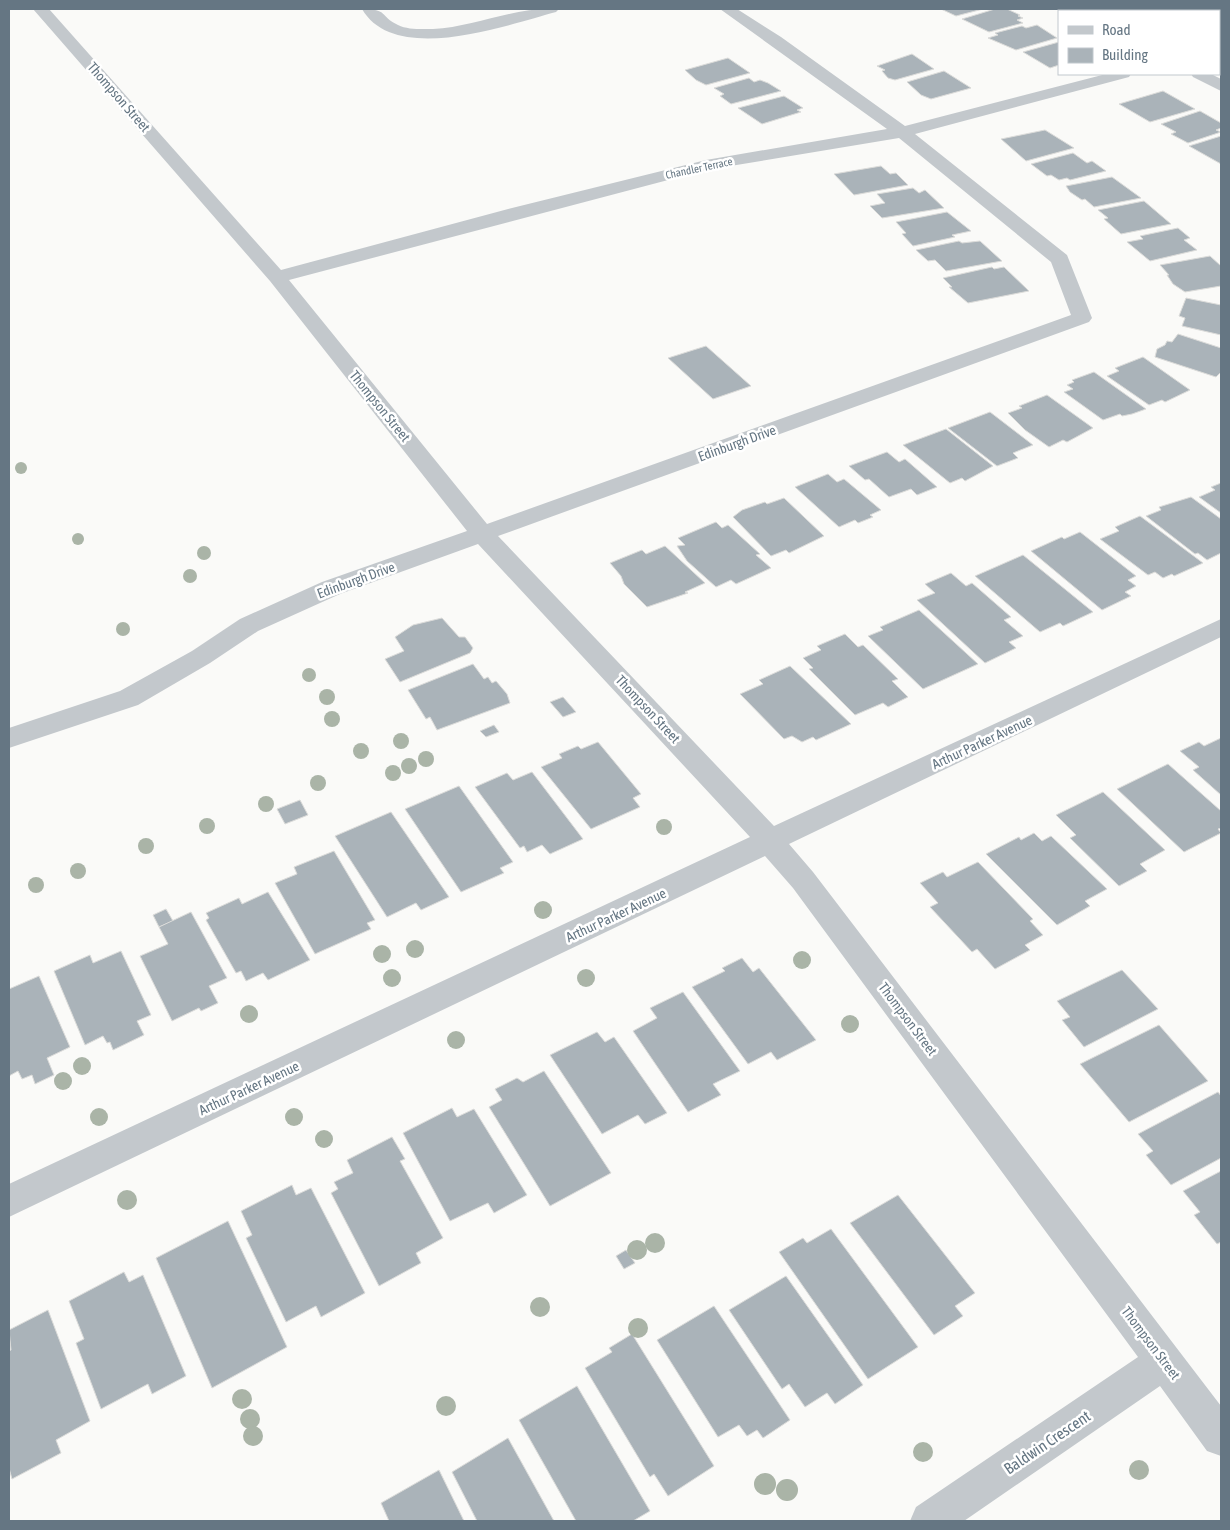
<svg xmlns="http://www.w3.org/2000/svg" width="1230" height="1530" font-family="'Asap Condensed',sans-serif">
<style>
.building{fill:#aab3b9;stroke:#dcdcda}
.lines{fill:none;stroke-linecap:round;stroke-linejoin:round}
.street{fill:#c3c8cc;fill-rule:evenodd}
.tree{fill:#aab4a7}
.labels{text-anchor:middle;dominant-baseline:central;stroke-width:5;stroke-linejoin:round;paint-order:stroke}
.far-street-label{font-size:11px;fill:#657683;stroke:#fff}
.street-label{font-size:14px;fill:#657683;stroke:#fff}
.near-street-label{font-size:16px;fill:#657683;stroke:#fff}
</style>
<rect width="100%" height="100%" fill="#fafaf8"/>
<g class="building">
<path d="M941,9H983L956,16Z"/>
<path d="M995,9H1007L1020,15L1018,16L1023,18L1017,20L1023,23L989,32L962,19Z"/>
<path d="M1141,9H1203L1208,11H1146Z"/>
<path d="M1037,25L1057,38L1016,50L988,38L998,35L995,33L1022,26L1026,28Z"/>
<path d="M1059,42V65L1050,68L1023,52Z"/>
<path d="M912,54L934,69L895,80L888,78L882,71L885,70L877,66Z"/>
<path d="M728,58L750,73L706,85L696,80L685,70Z"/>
<path d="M944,71L971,88L931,99L921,95L907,82Z"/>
<path d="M749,78L754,82L760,80L768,83L781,91L731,104L720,96L724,94L714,88Z"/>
<path d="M1163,91L1195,109L1150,122L1119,104Z"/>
<path d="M784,96L803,108L797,110L801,112L762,124L738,108Z"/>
<path d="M1200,111L1221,123V128L1216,130L1221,132L1188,143L1171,134L1176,132L1161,124Z"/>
<path d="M1045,130L1074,148L1026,161L1001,139Z"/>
<path d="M1221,136V164L1189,146Z"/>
<path d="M1073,153L1087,163L1092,161L1106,171L1070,180L1067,178L1059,180L1051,175L1047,176L1031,164Z"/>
<path d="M881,166L890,174L896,173L908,185L854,195L834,174Z"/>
<path d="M1112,177L1141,198L1094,207L1085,199L1082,200L1070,192L1066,186Z"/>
<path d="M913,188L919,193L925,190L944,208L882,218L870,206L885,203L877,194Z"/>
<path d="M1144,201L1171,224L1121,234L1104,219L1108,218L1098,210Z"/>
<path d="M947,212L971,231L952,235L955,237L913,246L902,234L906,233L896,222Z"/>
<path d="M1178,228L1190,238L1184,240L1197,250L1150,261L1127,242L1143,239L1140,236Z"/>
<path d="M959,241L962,243L980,241L1002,261L946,271L935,260L928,261L916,250Z"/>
<path d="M1210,256L1221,266V286L1185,292L1173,284L1167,275H1169L1160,265Z"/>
<path d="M992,267L994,269L1004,267L1029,291L968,303L949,287H952L943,278Z"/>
<path d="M1186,298L1221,305V335L1182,326L1185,318L1179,316Z"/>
<path d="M1178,334L1221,348V372L1216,377L1155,357L1157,349L1165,345L1167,341L1172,342Z"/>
<path d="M706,346L751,386L713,399L668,358Z"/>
<path d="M1143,357L1190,390L1165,402L1162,400L1149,405L1107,376L1119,371L1115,368Z"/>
<path d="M1094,372L1146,409L1132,414L1122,416L1120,414L1103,420L1064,392L1073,389L1067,385L1074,382L1072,380Z"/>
<path d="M1047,395L1093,428L1067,442L1063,440L1049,447L1025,430L1008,413L1022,408L1019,406Z"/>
<path d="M990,412L1033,445L1013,453L1018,458L997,466L948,428Z"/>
<path d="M946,429L993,466L965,481L962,478L950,483L903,445Z"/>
<path d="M887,452L899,462L905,459L937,487L917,495L911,489L889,497L869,479L865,480L849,466Z"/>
<path d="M828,474L837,482L844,479L881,510L870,515L873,517L858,523L855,520L839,527L795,487Z"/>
<path d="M1221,483V513L1199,497L1215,490L1211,487Z"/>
<path d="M1191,497L1221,519V553L1207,560L1198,553L1195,554L1146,516L1161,510L1159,507Z"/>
<path d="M784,498L824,536L789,553L786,550L771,556L733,517L742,510L765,502L767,504Z"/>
<path d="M1140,516L1203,563L1174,576L1172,574L1163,578L1155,572L1148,575L1100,539L1119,531L1115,527Z"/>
<path d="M716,522L722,528L728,525L760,554L756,555L771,568L736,584L731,580L716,587L687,561L677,546L685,545L678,538Z"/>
<path d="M1080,532L1136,576L1128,580L1136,586L1125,592L1131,596L1102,610L1031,551L1062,537L1064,539Z"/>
<path d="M665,546L705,583L685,592L688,593L647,607L624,584L621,576L610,563L642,550L646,554Z"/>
<path d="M1023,555L1093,612L1063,626L1060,623L1040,632L975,576Z"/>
<path d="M951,573L966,586L972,583L1011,617L1004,620L1023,636L1009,642L1016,648L985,663L917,600L935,593L925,584Z"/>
<path d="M919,610L978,664L923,689L868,636L883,630L880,627Z"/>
<path d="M442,618L459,637H465L473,648L470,653L400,682L385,659L404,651L395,637L413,625Z"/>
<path d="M845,634L858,647L863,645L898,679L892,681L908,697L888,707L883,703L855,715L809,669L813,668L803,658L821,650L817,646Z"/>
<path d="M473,664L484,679L488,677L492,683L496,681L507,694L510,703L437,730L430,717L426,719L408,690Z"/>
<path d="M790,666L851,724L816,740L813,737L802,742L792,736L784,739L740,694L763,684L759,680Z"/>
<path d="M563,697L576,712L563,717L550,702Z"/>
<path d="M494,725L499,732L486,737L480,731Z"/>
<path d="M1221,738V795L1193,770L1199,767L1180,751L1199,742L1204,746Z"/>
<path d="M598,742L641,794L633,798L640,807L591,829L541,767L562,758L559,754L578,746L581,749Z"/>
<path d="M1168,764L1221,811V828L1218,829L1221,833L1184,852L1117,789Z"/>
<path d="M532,772L583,839L550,854L542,845L527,852L524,846L520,848L475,787L507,773L513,780Z"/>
<path d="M459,786L513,862L500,868L504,873L461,892L405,809Z"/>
<path d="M1103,792L1165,850L1140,864L1147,871L1119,886L1070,838L1076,835L1056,815Z"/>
<path d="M300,800L308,815L285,824L277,809Z"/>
<path d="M391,812L449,897L421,910L416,903L387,917L335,836Z"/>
<path d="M1034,833L1042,841L1051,836L1107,889L1085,901L1090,906L1057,925L986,854L1019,837L1021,840Z"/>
<path d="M334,851L375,920L367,923L371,929L315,954L275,883L297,874L294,867Z"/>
<path d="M978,862L1033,919L1030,921L1043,935L1025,945L1030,950L995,969L977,949L972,952L930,907L938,903L920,883L943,872L947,877Z"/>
<path d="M268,892L310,960L268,980L263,973L246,981L241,971L236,973L206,920L209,918L206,913L239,898L242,904Z"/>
<path d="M166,909L173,921L159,927L153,915Z"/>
<path d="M191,912L227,978L209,986L218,1003L201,1011L199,1008L172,1021L140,956L168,944L159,927Z"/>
<path d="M121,951L151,1015L137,1021L144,1035L113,1050L110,1042L107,1043L103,1036L85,1045L54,971L90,955L93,963Z"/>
<path d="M742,958L753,972L759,968L816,1040L777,1060L771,1052L748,1064L692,987L725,971L722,968Z"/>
<path d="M1122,970L1158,1009L1084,1047L1062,1020L1070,1017L1057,1001Z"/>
<path d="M39,976L70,1047L47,1058L54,1075L35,1084L32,1075L22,1079L18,1071L9,1076V989Z"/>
<path d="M683,992L740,1071L713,1084L721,1095L688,1112L633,1031L657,1018L650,1008Z"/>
<path d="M1159,1025L1208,1081L1129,1122L1080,1064Z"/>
<path d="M597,1032L605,1042L614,1037L667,1113L645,1124L638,1115L602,1134L550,1055Z"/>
<path d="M544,1071L611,1173L550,1206L489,1107L502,1100L495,1089L517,1078L523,1082Z"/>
<path d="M1218,1092L1221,1096V1158L1171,1185L1146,1155L1153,1151L1138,1134Z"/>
<path d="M452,1108L457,1117L474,1109L527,1195L494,1213L488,1203L450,1221L403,1133Z"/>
<path d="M392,1137L405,1159L400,1161L443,1238L416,1253L421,1263L379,1286L331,1193L338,1189L334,1182L353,1173L347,1160Z"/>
<path d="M1221,1171V1242L1217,1244L1194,1215L1200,1212L1183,1191Z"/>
<path d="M292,1185L296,1195L311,1188L365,1293L321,1317L316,1306L286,1322L246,1238L252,1235L241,1211Z"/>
<path d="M898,1195L975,1293L955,1306L963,1316L934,1335L850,1223Z"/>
<path d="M228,1221L287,1347L212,1388L156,1258Z"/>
<path d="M831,1229L918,1347L868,1379L779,1252L803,1238L807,1243Z"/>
<path d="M626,1250L635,1263L624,1269L616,1256Z"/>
<path d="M124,1272L129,1282L143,1275L186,1376L152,1394L148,1384L101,1409L76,1343L84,1339L69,1301Z"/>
<path d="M786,1276L863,1385L835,1404L827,1393L805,1407L789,1384L782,1389L729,1310Z"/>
<path d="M714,1306L790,1420L763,1438L757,1430L747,1436L739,1425L718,1437L657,1340Z"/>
<path d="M48,1310L90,1421L56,1440L61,1453L12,1479L9,1468V1351L11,1350L9,1330Z"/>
<path d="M632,1334L714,1466L668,1496L654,1474L650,1477L585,1368L612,1352L609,1348Z"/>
<path d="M577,1386L650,1511L633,1521H576L519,1420Z"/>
<path d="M508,1438L554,1521H477L452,1472Z"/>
<path d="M439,1470L464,1521H389L381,1503Z"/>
</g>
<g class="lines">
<g class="street">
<path d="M33,9H49L281,270L512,208L706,160L887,129L720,9H737L781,37L905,126L1106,74H1131L1129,77L915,134L1067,255L1092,318L1089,322L498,536L774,826L1221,619V637L789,844L813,872L1221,1406V1456L1207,1451L1160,1386L964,1521H910L916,1507L1138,1357L793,888L765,856L9,1217V1184L750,837L478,544L340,594L258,631L210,663L138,705L9,748V728L120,691L192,651L240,619L322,582L467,531L270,281ZM899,138L1051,262L1071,315L487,524L289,280L706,170Z"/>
<path d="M362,9C389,9 379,16 398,25C408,30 422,29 433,29C475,27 516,6 559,9L556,12C507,25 395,66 362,9Z"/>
<path d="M1067,9H1086L1088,11H1069Z"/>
<path d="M1191,74H1211L1221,79V91L1193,77Z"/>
</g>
</g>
<g class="tree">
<circle cx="21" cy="468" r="6"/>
<circle cx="78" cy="539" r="6"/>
<circle cx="204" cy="553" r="7"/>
<circle cx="190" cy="576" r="7"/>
<circle cx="123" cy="629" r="7"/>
<circle cx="309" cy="675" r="7"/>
<circle cx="327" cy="697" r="8"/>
<circle cx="332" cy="719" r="8"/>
<circle cx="401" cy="741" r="8"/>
<circle cx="361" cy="751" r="8"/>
<circle cx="426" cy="759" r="8"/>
<circle cx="409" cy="766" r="8"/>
<circle cx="393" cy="773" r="8"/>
<circle cx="318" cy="783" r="8"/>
<circle cx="266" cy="804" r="8"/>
<circle cx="207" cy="826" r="8"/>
<circle cx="664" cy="827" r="8"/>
<circle cx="146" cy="846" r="8"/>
<circle cx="78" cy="871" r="8"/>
<circle cx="36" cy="885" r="8"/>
<circle cx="543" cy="910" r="9"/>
<circle cx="415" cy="949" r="9"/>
<circle cx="382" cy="954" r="9"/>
<circle cx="802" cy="960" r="9"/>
<circle cx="392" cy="978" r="9"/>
<circle cx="586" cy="978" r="9"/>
<circle cx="249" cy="1014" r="9"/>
<circle cx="850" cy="1024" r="9"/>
<circle cx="456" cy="1040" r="9"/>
<circle cx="82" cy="1066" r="9"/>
<circle cx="63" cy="1081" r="9"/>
<circle cx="99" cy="1117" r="9"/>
<circle cx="294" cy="1117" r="9"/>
<circle cx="324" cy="1139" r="9"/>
<circle cx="127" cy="1200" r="10"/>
<circle cx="655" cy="1243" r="10"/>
<circle cx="637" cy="1250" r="10"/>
<circle cx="540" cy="1307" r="10"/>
<circle cx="638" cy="1328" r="10"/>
<circle cx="242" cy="1399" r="10"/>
<circle cx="446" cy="1406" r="10"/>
<circle cx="250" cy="1419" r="10"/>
<circle cx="253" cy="1436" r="10"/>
<circle cx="923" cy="1452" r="10"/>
<circle cx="1139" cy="1470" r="10"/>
<circle cx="765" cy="1484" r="11"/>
<circle cx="787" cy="1490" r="11"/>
</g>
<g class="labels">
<g class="far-street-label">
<text transform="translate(699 168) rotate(-12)">Chandler Terrace</text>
</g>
<g class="street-label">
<text transform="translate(119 97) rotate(49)">Thompson Street</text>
<text transform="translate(380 406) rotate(51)">Thompson Street</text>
<text transform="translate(737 443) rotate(-20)">Edinburgh Drive</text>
<text transform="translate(356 580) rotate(-20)">Edinburgh Drive</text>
<text transform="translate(648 709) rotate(47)">Thompson Street</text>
<text transform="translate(982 742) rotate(-25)">Arthur Parker Avenue</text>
<text transform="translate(616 915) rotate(-25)">Arthur Parker Avenue</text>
<text transform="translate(908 1019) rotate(53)">Thompson Street</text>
<text transform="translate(249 1088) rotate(-25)">Arthur Parker Avenue</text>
<text transform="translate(1151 1343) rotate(53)">Thompson Street</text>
</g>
<g class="near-street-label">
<text transform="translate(1047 1442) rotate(-34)">Baldwin Crescent</text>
</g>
</g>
<rect width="1230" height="1530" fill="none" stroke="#657683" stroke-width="20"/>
<rect x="1058" y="10" width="162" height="65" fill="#ffffff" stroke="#c1c8cd"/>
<rect x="1068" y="26" width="25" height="8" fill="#c3c8cc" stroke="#c1c8cd"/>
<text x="1102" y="35" font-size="15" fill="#657683">Road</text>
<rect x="1068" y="48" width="25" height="15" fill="#aab3b9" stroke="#c1c8cd"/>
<text x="1102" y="60" font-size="15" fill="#657683">Building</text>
</svg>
